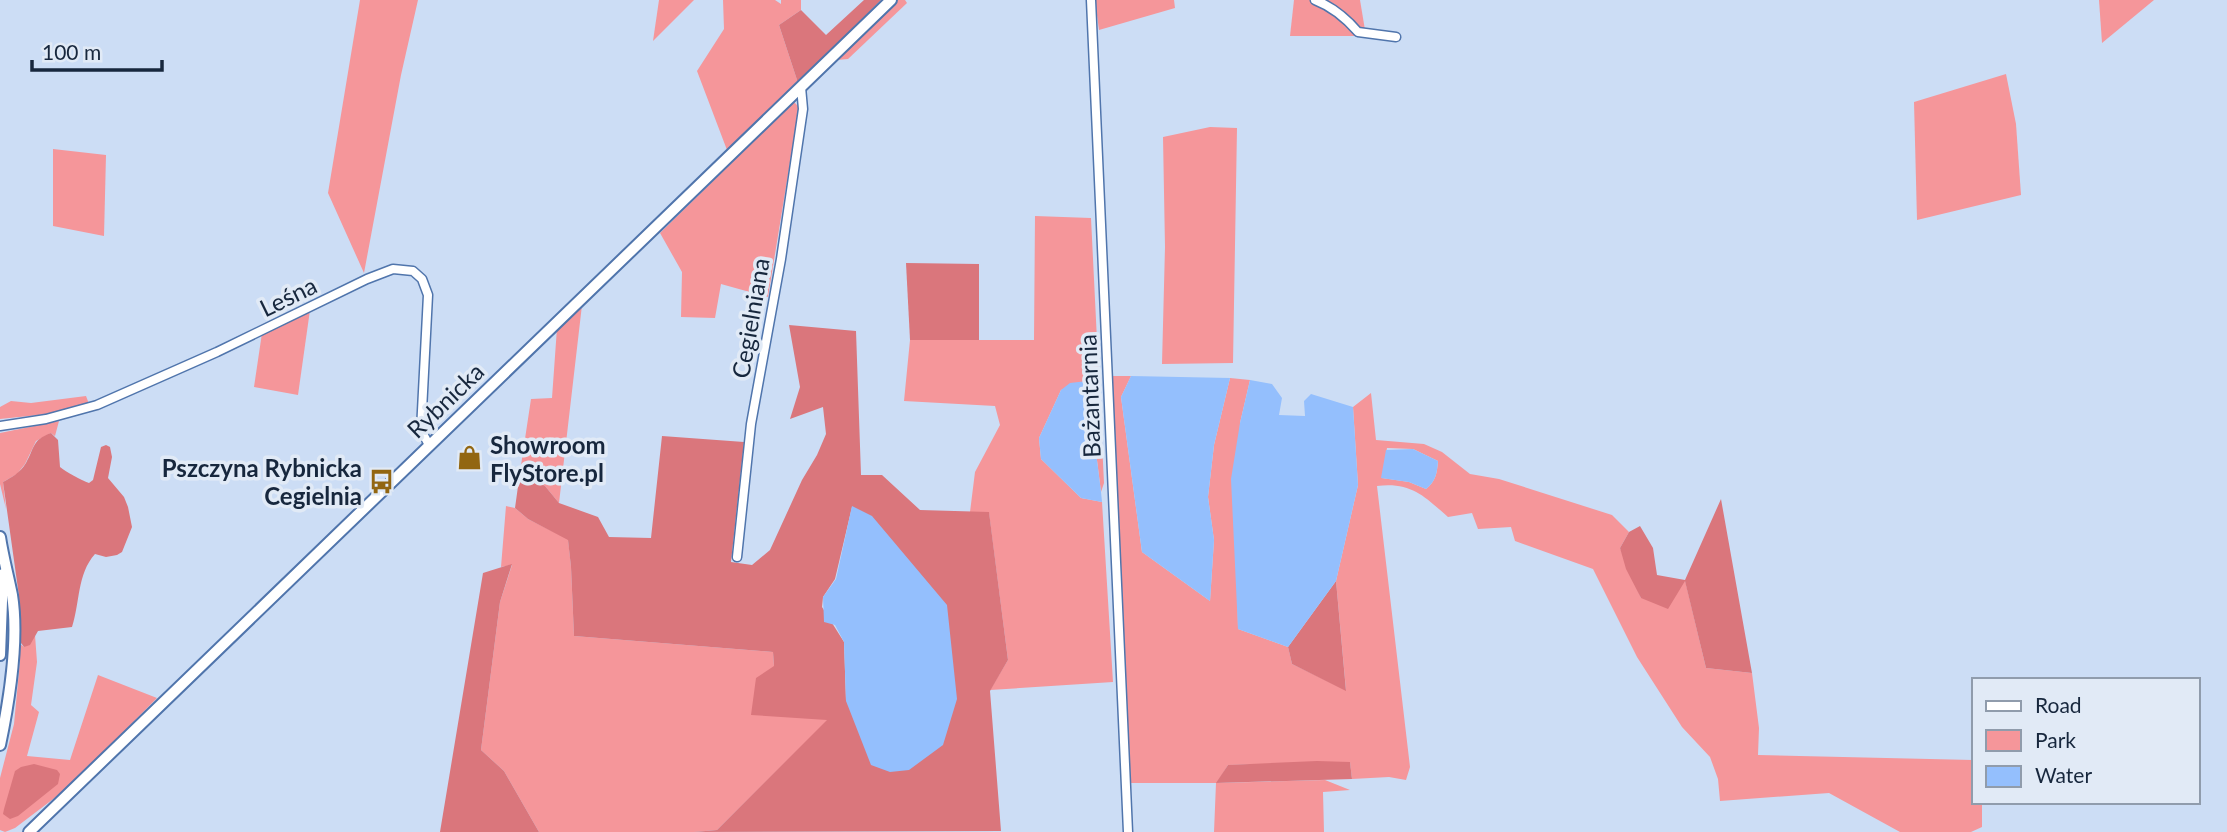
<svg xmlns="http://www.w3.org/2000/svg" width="2227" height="832" font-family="Lato,sans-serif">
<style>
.green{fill:#f5969a;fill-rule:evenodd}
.forest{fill:#da767c;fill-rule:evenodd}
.water{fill:#94bffd}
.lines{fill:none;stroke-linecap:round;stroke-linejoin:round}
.street-casing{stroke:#5075ac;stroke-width:11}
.secondary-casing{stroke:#5075ac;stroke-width:14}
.street{stroke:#fff;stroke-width:8}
.secondary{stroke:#fff;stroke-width:10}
.labels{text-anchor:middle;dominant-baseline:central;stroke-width:7;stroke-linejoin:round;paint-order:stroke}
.street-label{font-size:24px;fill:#17273d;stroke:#e1eaf6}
.poi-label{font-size:24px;font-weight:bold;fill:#17273d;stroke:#e1eaf6;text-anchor:start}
</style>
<rect width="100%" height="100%" fill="#ccddf5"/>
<g class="green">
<path d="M360,0H418L401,75L364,273L328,193Z"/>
<path d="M659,0H694L653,41Z"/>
<path d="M723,0H775L781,4V0H801V10L779,25L798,83L727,150L697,71L724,29Z"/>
<path d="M898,0H905L907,3L848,59L837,60Z"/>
<path d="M1095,0H1174L1175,8L1099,30Z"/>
<path d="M1294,0H1360L1366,36H1290Z"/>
<path d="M2099,0H2154L2102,43Z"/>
<path d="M2006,74L2016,124L2021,195L1917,220L1914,102Z"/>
<path d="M794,102L799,107L768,297L721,284L715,318L681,317L682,272L660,233Z"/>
<path d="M1210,127L1237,128L1233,363L1162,364L1165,247L1163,137Z"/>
<path d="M53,149L106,155L104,236L53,226Z"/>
<path d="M1035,216L1091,218L1104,483L1101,492L1087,381L1061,390L1039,438L1041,459L1081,498L1102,502L1113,682L990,690L1008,660L989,513L970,512L975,472L1000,425L995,406L904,401L910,340H1034Z"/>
<path d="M582,305L559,503L545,486L520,472L531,399L552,398L557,328Z"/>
<path d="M310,310L298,395L254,387L262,333Z"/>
<path d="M1111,376H1131L1121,397L1142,552L1210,601L1214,540L1208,497L1214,445L1230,378L1250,380L1240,423L1237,568L1238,629L1288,647L1292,664L1346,690L1336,581L1358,485L1353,407L1371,393L1376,440L1424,444L1442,452L1470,474L1499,479L1612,515L1629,532L1620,548L1641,598L1685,580L1706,668L1752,673L1759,728L1758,755L1973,760V802H1982V827L1971,832H1900L1829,793L1720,801L1718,779L1710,757L1682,727L1637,657L1593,569L1515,541L1511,527L1478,529L1472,513L1448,517C1424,496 1411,482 1377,486L1410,767L1406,780L1389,777L1352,779L1350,762L1228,765L1217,783L1325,780L1350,790L1323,792L1324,832H1214L1216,783H1129ZM1387,448L1413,449L1438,461C1437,473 1436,481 1426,489L1409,482L1382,478Z"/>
<path d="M86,396L89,404L48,414L0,419V407L11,401L31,403Z"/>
<path d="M59,421L55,436L51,433L36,441L25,464L17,474L3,482L6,509L0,484V433Z"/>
<path d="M506,506L515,508L528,519L568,539L571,567L574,636L773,652L774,666L828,720L717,830L694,832H539L504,771L481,750L500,602L512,565L501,567Z"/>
<path d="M35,635L37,662L31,705L39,712L27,756L70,760L98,675L157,698L69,787L15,828L5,832L0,830V778L14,724L20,661L19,643L24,647Z"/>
</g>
<g class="forest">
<path d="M864,0H881L798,83L779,25L801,10L826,35Z"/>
<path d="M906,263L979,264V340H910Z"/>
<path d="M789,325L856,331L861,475H882L920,510L989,512L1008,660L990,691L1001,831L694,832L717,830L827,720L751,715L756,678L774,666L773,652L574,636L571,567L568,540L528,519L515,508L520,472L545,486L559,503L598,517L609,537L651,538L662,436L744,442L731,562L752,565L770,550L802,480L817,455L826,434L823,407L790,419L800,387ZM852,507L846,701L844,642L822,607L823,597L835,579Z"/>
<path d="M51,433L58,440L60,467C66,472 81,480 89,483L93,480L101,447L106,445L110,447L112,457L108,478L124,497L128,507L132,527L122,552L117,555L106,557L95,554C77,574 80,603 72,627L38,631L30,645L24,647L21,643L19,596L3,482C12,477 20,473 26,463C35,447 32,440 51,433Z"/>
<path d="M1721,499L1752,673L1706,668L1685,581L1668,609L1641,598L1626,569L1620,548L1629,532L1640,526L1653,548L1657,575L1685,580Z"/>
<path d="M512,564L500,602L481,750L504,771L539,832H440L483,573Z"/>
<path d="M1336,581L1346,691L1292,664L1288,647Z"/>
<path d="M1317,761L1350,762L1352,779L1216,783L1228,765Z"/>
<path d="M34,764L57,770L60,774L58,784L18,816L10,819L3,814L4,809L15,771L21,767Z"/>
</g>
<g class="water">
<path d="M1131,376L1230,378L1214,445L1208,497L1214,540L1210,601L1142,552L1121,397Z"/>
<path d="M1250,380L1272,384L1282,398L1279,415L1305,416L1304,401L1311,394L1353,407L1358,485L1336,581L1288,647L1238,629L1231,479L1240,423Z"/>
<path d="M1087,381L1101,492L1102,502L1081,498L1041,459L1039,438L1061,390L1070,383Z"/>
<path d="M1413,449L1438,461C1437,473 1436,481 1426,489L1409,482L1381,478L1386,450Z"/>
<path d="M852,506L872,516L947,605L957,699L943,745L909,770L890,772L871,765L846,701L844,642L835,625L824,622L823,597L836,579Z"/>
</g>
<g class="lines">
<defs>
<g id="street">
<path d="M1091,0L1128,832"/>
<path d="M1315,0C1333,7 1346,18 1358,32L1396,37"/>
<path d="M0,426L46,419L97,405L217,352L367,279L393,269L413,271L422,279L428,295L421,430L429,445"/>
<path d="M737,557L751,424L781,259L803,109L801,87"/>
</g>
<g id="secondary">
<path d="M0,537C3,557 8,575 12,595C19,639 9,702 0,745"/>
<path d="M0,655L3,574"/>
<path d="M29,832L891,0"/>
</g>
</defs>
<use href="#street" class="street-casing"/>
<use href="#secondary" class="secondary-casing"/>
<use href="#street" class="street"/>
<use href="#secondary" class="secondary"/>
</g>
<defs>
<symbol id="shop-bare" viewBox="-9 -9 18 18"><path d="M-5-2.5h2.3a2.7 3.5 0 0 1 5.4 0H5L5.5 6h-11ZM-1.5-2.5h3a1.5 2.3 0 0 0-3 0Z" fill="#926611" stroke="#e1eaf6" stroke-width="2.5" paint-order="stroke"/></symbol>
<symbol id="bus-bare" viewBox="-9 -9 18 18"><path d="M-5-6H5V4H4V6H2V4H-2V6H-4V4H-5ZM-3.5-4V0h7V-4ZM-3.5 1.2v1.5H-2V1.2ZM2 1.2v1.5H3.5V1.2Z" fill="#926611" stroke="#e1eaf6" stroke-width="2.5" paint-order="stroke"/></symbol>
</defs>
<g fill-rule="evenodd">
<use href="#shop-bare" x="452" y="440" width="35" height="35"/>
<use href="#bus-bare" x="364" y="464" width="35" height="35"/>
</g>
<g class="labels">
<g class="street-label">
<text transform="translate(288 296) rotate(-26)">Leśna</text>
<text transform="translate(750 318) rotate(-80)">Cegielniana</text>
<text transform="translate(1089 396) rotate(-92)">Bażantarnia</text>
<text transform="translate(445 400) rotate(-44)">Rybnicka</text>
</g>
<g class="poi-label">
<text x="490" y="444">Showroom<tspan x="490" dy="28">FlyStore.pl</tspan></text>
<text x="362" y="467" text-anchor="end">Pszczyna Rybnicka<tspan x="362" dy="28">Cegielnia</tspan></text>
</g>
</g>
<rect x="1972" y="678" width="228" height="126" fill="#e1eaf6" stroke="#909cac" stroke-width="2"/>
<rect x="1986" y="701" width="35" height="10" fill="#ffffff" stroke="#909cac" stroke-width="2"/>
<text x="2035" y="713" font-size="21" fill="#17273d">Road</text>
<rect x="1986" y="730" width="35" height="21" fill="#f5969a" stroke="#909cac" stroke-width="2"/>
<text x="2035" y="748" font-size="21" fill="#17273d">Park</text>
<rect x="1986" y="766" width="35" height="21" fill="#94bffd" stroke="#909cac" stroke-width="2"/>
<text x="2035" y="783" font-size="21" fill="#17273d">Water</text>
<path d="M32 60v10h130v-10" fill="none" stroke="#17273d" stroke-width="3.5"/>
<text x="42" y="60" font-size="21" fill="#17273d" stroke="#e1eaf6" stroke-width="5" paint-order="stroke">100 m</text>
</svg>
